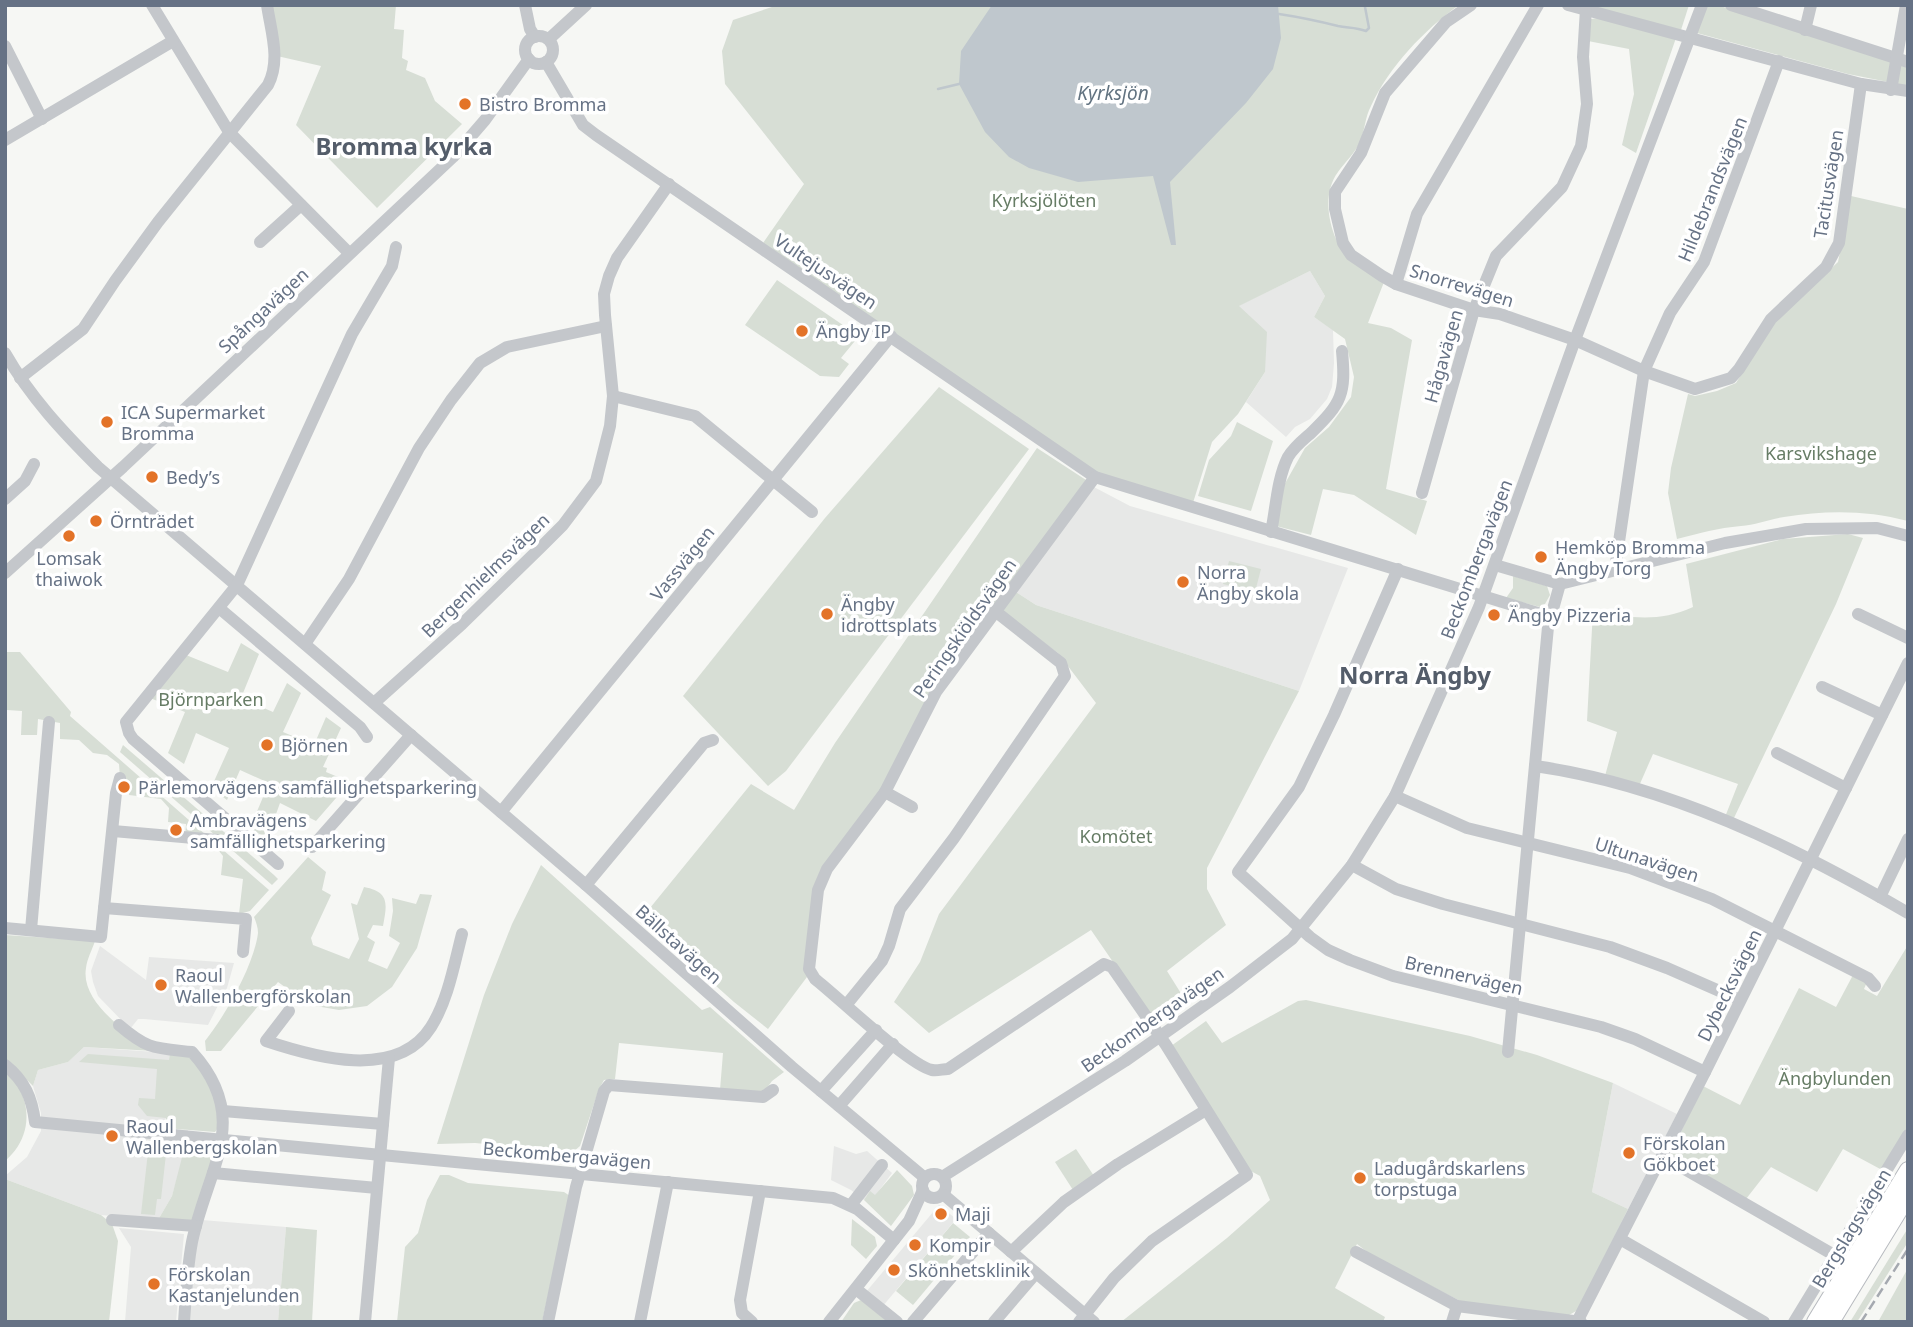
<svg xmlns="http://www.w3.org/2000/svg" width="1913" height="1327" font-family="'Noto Sans',sans-serif">
<style>
.built{fill:#e7e8e7}
.green{fill:#d7ded5}
.water{fill:#bfc7cd}
.lines{fill:none;stroke-linecap:round;stroke-linejoin:round}
.stream{stroke:#bfc7cd;stroke-width:2.5}
.major-casing{stroke:#b7babf;stroke-width:18}
.minor{stroke:#c4c7cb;stroke-width:12}
.major{stroke:#fff;stroke-width:16}
.rail{stroke:#a5a9b0;stroke-width:2.5;stroke-dasharray:10 5;stroke-linecap:butt}
.poi-dot{fill:#e37328;stroke:#fff;stroke-width:2.5}
.labels{text-anchor:middle;dominant-baseline:central;stroke-width:7;stroke-linejoin:round;paint-order:stroke}
.poi-label{font-size:18px;fill:#667285;stroke:#fff;text-anchor:start}
.street-label{font-size:18px;fill:#667285;stroke:#fff}
.park-label{font-size:18px;fill:#667c65;stroke:#fff}
.water-label{font-size:19px;font-style:italic;fill:#627381;stroke:#fff}
.district-label{font-size:24px;font-weight:bold;fill:#545d6a;stroke:#fff}
</style>
<rect width="100%" height="100%" fill="#f6f7f4"/>
<g class="built">
<path d="M1310,271L1325,296L1314,317L1333,330L1334,363L1332,387L1327,399L1310,419L1295,427L1286,437L1246,402L1265,372L1238,306Z"/>
<path d="M1092,486L1130,506L1348,568L1299,691L1036,605L1016,592Z"/>
<path d="M100,946L146,980L149,957L234,963L227,988L208,1025L144,1019H138L130,1029L98,996L93,982L91,971Z"/>
<path d="M84,1047L170,1053L165,1128L188,1130L184,1155L172,1196L158,1220L101,1215L5,1179V1176L27,1157L41,1131V1113L33,1086L38,1070L68,1062Z"/>
<path d="M1613,1083L1677,1114L1628,1209L1592,1192Z"/>
<path d="M834,1146L856,1154L867,1151L892,1173L875,1196L870,1192L864,1200L851,1190L831,1180Z"/>
<path d="M939,1205L956,1219L882,1307L866,1292Z"/>
<path d="M202,1220L286,1227L278,1322H187L195,1242Z"/>
<path d="M119,1228L184,1234L176,1322H125L131,1247Z"/>
</g>
<g class="green">
<path d="M270,5H396L394,29L404,30L402,58L408,61L406,70L425,78L435,101L462,124L377,208L296,125L321,66L277,56Z"/>
<path d="M778,5H1459C1424,30 1389,67 1371,106C1365,117 1365,130 1360,142C1355,153 1345,162 1338,172C1324,191 1327,218 1336,239C1342,252 1372,273 1384,282L1368,323L1391,328L1412,340L1386,489L1427,501L1416,535L1354,495L1323,489L1311,535L1276,526L1283,487L1305,448L1329,427L1351,397L1354,377L1345,339L1314,317L1325,296L1310,271L1239,306L1267,332L1265,372L1238,414L1212,442L1192,506L1095,472L763,243L804,184L725,84L722,51L733,20Z"/>
<path d="M1585,5H1689L1681,30Z"/>
<path d="M1706,5H1717L1908,65V86L1848,74L1697,33Z"/>
<path d="M1598,18L1676,38L1636,153L1622,145L1634,94L1629,49L1588,41L1591,19Z"/>
<path d="M1851,196L1908,209V521C1866,510 1827,510 1784,517C1770,519 1755,525 1741,526C1717,528 1701,533 1677,539L1668,493L1671,468L1688,394L1695,396L1717,391L1736,383L1773,323L1838,262Z"/>
<path d="M777,280L859,336L841,358L849,364L839,377L820,376L745,325Z"/>
<path d="M939,387L1029,449L786,771L768,786L683,696L825,518Z"/>
<path d="M1237,422L1273,441L1251,511L1198,496L1209,460L1231,436Z"/>
<path d="M1037,448L1086,480L928,698L883,788L818,876L807,977L768,1029L734,1002L641,919L751,784L794,810L835,743Z"/>
<path d="M1848,534L1863,538L1836,604L1733,820L1725,817L1738,784L1653,754L1639,786L1605,776L1617,732L1587,721L1593,610C1629,618 1657,623 1693,607L1686,564L1783,539Z"/>
<path d="M1229,561L1261,569L1255,592L1223,584Z"/>
<path d="M1513,576L1547,586L1550,595L1545,604L1540,607L1506,598L1513,588Z"/>
<path d="M1016,592L1036,605L1299,691L1207,868V889L1226,925L1167,971L1187,1003L1158,1023H1155L1091,930L929,1033L894,1002L920,962L939,914L1096,703L1058,653L1001,611Z"/>
<path d="M241,643L259,654L241,698L273,712L287,683L301,693L283,732L314,745L326,717L341,728L323,767L327,768L326,772L350,782L316,821L280,803L267,839L250,828L269,783L240,770L227,800L211,788L229,748L196,733L184,764L168,753L185,712L150,698L186,655L228,672Z"/>
<path d="M5,652H20L71,712L70,716L269,890L250,911L239,914L243,879L221,875L223,856L215,846L185,837L186,824L168,822L169,808L161,799L129,795L130,782L120,778L119,764L107,755L93,753L79,740L60,739V723L38,719L37,735H21L22,711L7,710L5,712Z"/>
<path d="M123,745L274,875L278,879L272,885L120,752Z"/>
<path d="M308,857L326,872L322,890L331,895L311,938L313,945L349,959L359,939L351,903L357,905L364,887C390,892 387,904 383,926L373,925L367,937L375,942L368,961L387,969L400,943L389,936L393,911L392,898L416,904L420,894L432,895L417,948L392,987L367,1006L339,1010L310,1005L278,982L221,1051H206L205,1041C225,1016 254,965 258,933C258,927 256,922 254,917Z"/>
<path d="M541,865L702,1010L710,1007L784,1072L772,1081L763,1093L720,1090L723,1053L619,1043L615,1079L604,1080L599,1089L580,1146L573,1152L475,1143L437,1144L484,995L512,924Z"/>
<path d="M5,935L95,941C92,950 87,959 86,968C80,1003 130,1035 154,1051L84,1047L68,1062L38,1070L33,1086L5,1058Z"/>
<path d="M1908,945V1128L1882,1170L1843,1149L1817,1192L1771,1167L1746,1199L1670,1155L1703,1086L1740,1105L1799,988L1836,1007L1853,975L1867,982L1864,989L1877,996Z"/>
<path d="M1306,1000L1470,1036L1537,1055L1613,1083L1592,1192L1628,1209L1578,1310L1569,1315L1468,1305L1371,1255L1357,1244L1335,1288L1385,1317L1383,1322H1121L1227,1238L1270,1200L1260,1176L1249,1170L1171,1046L1206,1021L1222,1043L1298,1001Z"/>
<path d="M170,1053L191,1055C211,1081 217,1096 218,1128L215,1132L165,1128L166,1118L147,1116L138,1105L139,1098L155,1099L157,1069L79,1062L88,1054L169,1060Z"/>
<path d="M5,1071C11,1078 19,1086 22,1094C32,1119 25,1144 5,1161Z"/>
<path d="M186,1142L216,1144L193,1222L158,1220L172,1196Z"/>
<path d="M1076,1149L1094,1176L1073,1190L1055,1162Z"/>
<path d="M148,1152L166,1154L161,1199H157L155,1215L141,1214Z"/>
<path d="M897,1170L912,1186L914,1195L891,1226L864,1200L870,1191L875,1195Z"/>
<path d="M440,1175H449L468,1183L564,1192L570,1196L542,1322H397L405,1247L418,1233L427,1200Z"/>
<path d="M5,1179L101,1215L112,1224L118,1241L109,1322H5Z"/>
<path d="M852,1219L875,1237L877,1246L866,1259L851,1245Z"/>
<path d="M953,1223L970,1237L913,1305L896,1291Z"/>
<path d="M286,1227L317,1230L312,1322H278Z"/>
<path d="M1908,1228V1242L1857,1322H1850Z"/>
<path d="M1908,1268V1322H1878Z"/>
<path d="M861,1300L888,1322H841L854,1303Z"/>
</g>
<path class="water" d="M992,5H1278L1281,38L1273,69L1246,103L1170,182L1176,245H1171L1153,176L1078,182L1029,168L1009,157L985,132L959,84L961,51Z"/>
<g class="lines">
<g class="stream">
<path d="M1279,14C1299,17 1318,21 1338,26C1348,28 1356,27 1366,31L1369,28L1365,7"/>
<path d="M938,89L959,84"/>
</g>
<defs>
<g id="major">
<path d="M1815,1322L1908,1170"/>
<path d="M1831,1322L1908,1196"/>
</g>
</defs>
<use href="#major" class="major-casing"/>
<g class="minor">
<path d="M152,5L229,132L349,253"/>
<path d="M525,5L530,29L535,37"/>
<path d="M1471,5L1446,22L1385,93L1361,153L1335,192V209L1343,243L1351,255L1382,276L1396,284L1474,310L1500,314L1575,340L1644,371L1695,389L1731,378L1739,369L1771,319L1826,267L1839,243L1861,84"/>
<path d="M1568,5L1861,84L1908,91"/>
<path d="M1731,5L1908,62"/>
<path d="M1805,30L1811,5"/>
<circle cx="539" cy="50" r="14"/>
<path d="M549,39L586,5"/>
<path d="M5,46L42,119"/>
<path d="M546,62L583,125L596,135L1095,477L1551,617"/>
<path d="M1891,90L1906,5"/>
<path d="M5,140L173,41"/>
<path d="M260,242L301,205"/>
<path d="M1396,284L1417,214L1538,5"/>
<path d="M5,353C30,397 63,432 98,467L586,885L792,1067L925,1178"/>
<path d="M20,378L83,329L115,281L158,222L268,85C281,60 271,32 267,5"/>
<path d="M613,396L695,416L812,512"/>
<path d="M1422,493L1474,310L1496,256L1562,187L1581,146L1587,104L1583,57L1586,9"/>
<path d="M5,499L25,481L34,464"/>
<path d="M1271,532C1276,508 1277,479 1288,457C1294,447 1303,440 1311,433C1342,403 1346,394 1342,351"/>
<path d="M1495,565L1560,584"/>
<path d="M1398,569L1334,715L1299,787L1238,872L1310,937L1328,950L1350,960L1393,976L1601,1027L1635,1039L1705,1072"/>
<path d="M1615,569L1644,371L1670,313L1704,262L1779,61"/>
<path d="M5,573L123,467L453,157L485,120L529,59"/>
<path d="M1560,584L1725,543L1806,529L1877,528L1908,536"/>
<path d="M219,608L360,727L367,737"/>
<path d="M1858,614L1908,638"/>
<path d="M305,644L349,579L419,448L451,400L480,363L507,347L606,326"/>
<path d="M1822,687L1882,715"/>
<path d="M374,703L462,624L541,547L563,525L596,481L610,426L613,396L605,315L604,294L609,276L617,258L669,184"/>
<path d="M1777,753L1846,788"/>
<path d="M1535,766C1668,785 1793,846 1908,913"/>
<path d="M885,792L912,807"/>
<path d="M1395,796L1467,828L1630,868L1712,899L1868,978L1875,986"/>
<path d="M501,812L891,336"/>
<path d="M113,831L217,840"/>
<path d="M312,847L411,735"/>
<path d="M278,864L133,739L129,733L126,722L237,585L352,334L392,266L396,247"/>
<path d="M1352,865L1396,889L1443,904L1610,947L1667,968L1740,1000"/>
<path d="M586,885L704,743L713,740"/>
<path d="M1880,897L1908,839"/>
<path d="M104,908L246,919L243,952"/>
<path d="M5,928L101,937L116,793L120,778"/>
<path d="M31,930L49,722"/>
<path d="M847,1004L882,961L889,946L900,909L954,838L1065,676L1061,663L995,611"/>
<path d="M289,1011L266,1041C314,1057 397,1081 431,1027C448,1000 454,965 462,934"/>
<path d="M119,1025C148,1050 155,1048 192,1052C253,1119 207,1169 192,1242C187,1268 186,1295 184,1322"/>
<path d="M1508,1052L1548,627L1560,584"/>
<path d="M5,1065C25,1081 32,1098 35,1122L833,1198L857,1209L894,1240"/>
<path d="M821,1091L876,1030"/>
<path d="M839,1106L893,1044"/>
<path d="M223,1111L383,1124"/>
<path d="M1662,1156L1834,1255"/>
<path d="M213,1173L377,1188"/>
<circle cx="934" cy="1186" r="12"/>
<path d="M942,1177L1125,1061L1230,987L1292,939L1352,865L1395,796L1479,607L1575,340L1702,5"/>
<path d="M944,1195L1094,1322"/>
<path d="M851,1205L882,1165"/>
<path d="M112,1220L196,1226"/>
<path d="M1620,1239L1764,1322"/>
<path d="M1011,1252L1064,1202L1118,1164L1206,1110"/>
<path d="M1356,1252L1457,1306L1581,1322"/>
<path d="M856,1289L897,1322"/>
<path d="M1578,1320L1705,1072L1908,663"/>
<path d="M365,1322L389,1058"/>
<path d="M548,1322L576,1187L604,1091L609,1085L763,1097L773,1090"/>
<path d="M640,1322L668,1182"/>
<path d="M752,1322L742,1313L740,1300L760,1191"/>
<path d="M829,1322L909,1221L923,1190"/>
<path d="M913,1322L989,1233"/>
<path d="M994,1322L1036,1273"/>
<path d="M1079,1322L1114,1278L1152,1241L1247,1175L1166,1045L1112,967L1104,964L948,1069C943,1069 937,1071 932,1070C909,1065 838,997 815,979L809,969L818,890L827,869L885,792L936,692L1095,477"/>
<path d="M1452,1322L1457,1306"/>
<path d="M1794,1322L1908,1135"/>
</g>
<use href="#major" class="major"/>
<path class="rail" d="M1861,1322L1908,1249"/>
</g>
<g class="poi-dot">
<circle cx="465" cy="104" r="7"/>
<circle cx="802" cy="331" r="7"/>
<circle cx="107" cy="422" r="7"/>
<circle cx="152" cy="477" r="7"/>
<circle cx="96" cy="521" r="7"/>
<circle cx="69" cy="536" r="7"/>
<circle cx="1541" cy="557" r="7"/>
<circle cx="1183" cy="582" r="7"/>
<circle cx="827" cy="614" r="7"/>
<circle cx="1494" cy="615" r="7"/>
<circle cx="267" cy="745" r="7"/>
<circle cx="124" cy="787" r="7"/>
<circle cx="176" cy="830" r="7"/>
<circle cx="161" cy="985" r="7"/>
<circle cx="112" cy="1136" r="7"/>
<circle cx="1629" cy="1153" r="7"/>
<circle cx="1360" cy="1178" r="7"/>
<circle cx="941" cy="1214" r="7"/>
<circle cx="915" cy="1245" r="7"/>
<circle cx="894" cy="1270" r="7"/>
<circle cx="154" cy="1284" r="7"/>
</g>
<g class="labels">
<g class="poi-label">
<text x="479" y="104">Bistro Bromma</text>
<text x="816" y="331">Ängby IP</text>
<text x="121" y="412">ICA Supermarket<tspan x="121" dy="21">Bromma</tspan></text>
<text x="166" y="477">Bedy’s</text>
<text x="110" y="521">Örnträdet</text>
<text x="1555" y="547">Hemköp Bromma<tspan x="1555" dy="21">Ängby Torg</tspan></text>
<text x="69" y="558" text-anchor="middle">Lomsak<tspan x="69" dy="21">thaiwok</tspan></text>
<text x="1197" y="572">Norra<tspan x="1197" dy="21">Ängby skola</tspan></text>
<text x="841" y="604">Ängby<tspan x="841" dy="21">idrottsplats</tspan></text>
<text x="1508" y="615">Ängby Pizzeria</text>
<text x="281" y="745">Björnen</text>
<text x="138" y="787">Pärlemorvägens samfällighetsparkering</text>
<text x="190" y="820">Ambravägens<tspan x="190" dy="21">samfällighetsparkering</tspan></text>
<text x="175" y="975">Raoul<tspan x="175" dy="21">Wallenbergförskolan</tspan></text>
<text x="126" y="1126">Raoul<tspan x="126" dy="21">Wallenbergskolan</tspan></text>
<text x="1643" y="1143">Förskolan<tspan x="1643" dy="21">Gökboet</tspan></text>
<text x="1374" y="1168">Ladugårdskarlens<tspan x="1374" dy="21">torpstuga</tspan></text>
<text x="955" y="1214">Maji</text>
<text x="929" y="1245">Kompir</text>
<text x="908" y="1270">Skönhetsklinik</text>
<text x="168" y="1274">Förskolan<tspan x="168" dy="21">Kastanjelunden</tspan></text>
</g>
<g class="street-label">
<text transform="translate(1828 184) rotate(-81)">Tacitusvägen</text>
<text transform="translate(1712 189) rotate(-68)">Hildebrandsvägen</text>
<text transform="translate(826 271) rotate(34)">Vultejusvägen</text>
<text transform="translate(1462 285) rotate(17)">Snorrevägen</text>
<text transform="translate(263 310) rotate(-43)">Spångavägen</text>
<text transform="translate(1443 356) rotate(-74)">Hågavägen</text>
<text transform="translate(1476 559) rotate(-69)">Beckombergavägen</text>
<text transform="translate(682 563) rotate(-51)">Vassvägen</text>
<text transform="translate(485 575) rotate(-44)">Bergenhielmsvägen</text>
<text transform="translate(964 628) rotate(-55)">Peringskiöldsvägen</text>
<text transform="translate(1647 859) rotate(18)">Ultunavägen</text>
<text transform="translate(679 944) rotate(42)">Bällstavägen</text>
<text transform="translate(1464 975) rotate(13)">Brennervägen</text>
<text transform="translate(1729 985) rotate(-64)">Dybecksvägen</text>
<text transform="translate(1152 1019) rotate(-35)">Beckombergavägen</text>
<text transform="translate(567 1155) rotate(5)">Beckombergavägen</text>
<text transform="translate(1851 1228) rotate(-59)">Bergslagsvägen</text>
</g>
<g class="park-label">
<text x="1044" y="200">Kyrksjölöten</text>
<text x="1821" y="453">Karsvikshage</text>
<text x="211" y="699">Björnparken</text>
<text x="1116" y="836">Komötet</text>
<text x="1835" y="1078">Ängbylunden</text>
</g>
<g class="water-label">
<text x="1113" y="93">Kyrksjön</text>
</g>
<g class="district-label">
<text x="404" y="145">Bromma kyrka</text>
<text x="1415" y="674">Norra Ängby</text>
</g>
</g>
<rect width="1913" height="1327" fill="none" stroke="#667285" stroke-width="14"/>
</svg>
